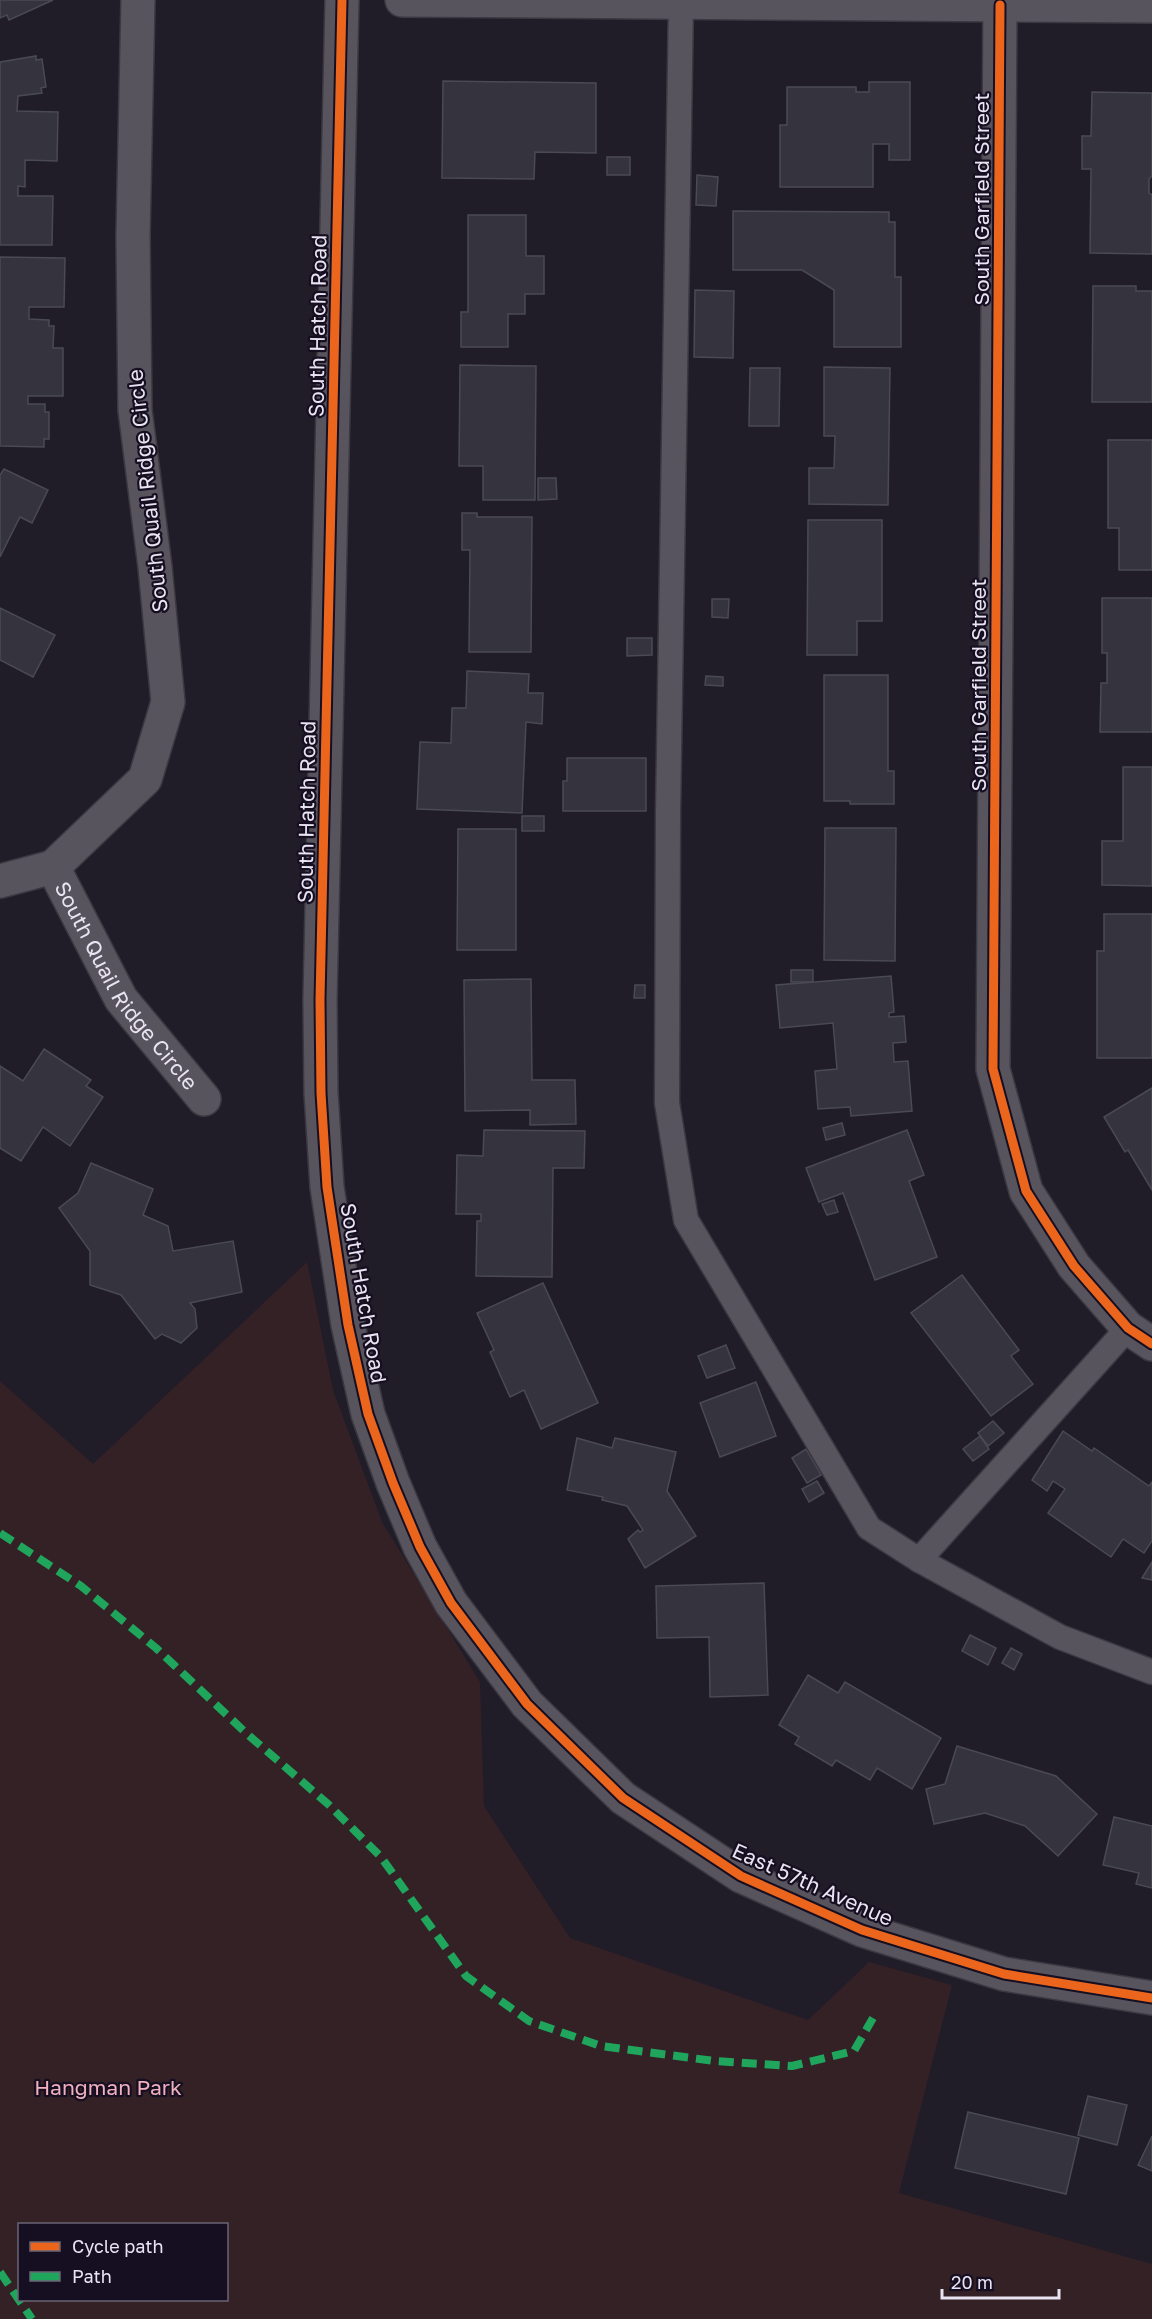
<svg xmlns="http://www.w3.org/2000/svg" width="1152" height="2319" font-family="'Golos Text',sans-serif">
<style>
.green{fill:#342126;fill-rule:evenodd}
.building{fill:#35343e;stroke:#4a4a54;stroke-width:1.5}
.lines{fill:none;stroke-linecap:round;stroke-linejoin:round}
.lane-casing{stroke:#3a3841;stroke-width:27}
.street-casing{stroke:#3a3841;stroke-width:36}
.secondary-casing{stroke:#3a3841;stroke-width:36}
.lane{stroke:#58545e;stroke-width:24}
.street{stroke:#58545e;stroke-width:33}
.secondary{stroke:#58545e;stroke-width:33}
.quiet{stroke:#20a55d;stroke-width:8;stroke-dasharray:15 8;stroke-linecap:butt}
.cycleway-casing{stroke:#160f22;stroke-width:13}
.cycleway{stroke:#eb651d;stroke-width:9}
.labels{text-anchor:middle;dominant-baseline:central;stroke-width:4.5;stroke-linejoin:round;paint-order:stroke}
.street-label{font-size:21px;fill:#e9e4f2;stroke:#160f22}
.park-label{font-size:21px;fill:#f1b0bd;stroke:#160f22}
</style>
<rect width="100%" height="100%" fill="#201c28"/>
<path class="green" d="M307,1262L333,1390L382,1522L480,1682L484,1806L570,1938L808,2020L869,1962L952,1985L899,2193L1152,2264V2319H0V1381L93,1464ZM20,2224H226V2300H20Z"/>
<g class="building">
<path d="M0,0H53L9,20L7,15L0,18Z"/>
<path d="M36,56V60L42,59L46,87L41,88L42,93L18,96L17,111L58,112L57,161L25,160V187L18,186V196H53L52,245H0V62Z"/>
<path d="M443,81L596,83V153L535,152L534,179L442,178Z"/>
<path d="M869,82H910V160H889V144H873V187H780V125H787V87H856V92H869Z"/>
<path d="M1092,92L1152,93V176L1149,179V193L1152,195V254L1090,253L1091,169H1082V136H1091Z"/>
<rect x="607" y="157" width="23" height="18"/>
<path d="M697,175L718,177L716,206L696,205Z"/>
<path d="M733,211L889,212V222H895V277H901V347H834V290L802,270H733Z"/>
<path d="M468,215H526V256H544V294H525V314H508V347H461V312H468Z"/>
<path d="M0,257L65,258L64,307H29V319L49,320V326H54L53,348H63V396H28V404H45V412H49V439H44V447L0,446Z"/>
<path d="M1093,286H1136V291H1152V402H1092Z"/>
<path d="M695,290L734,291L733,358L694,357Z"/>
<path d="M460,365L536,366L535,500H483V466H459Z"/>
<path d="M824,367L890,368L888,505L809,504V468H834L835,436H824Z"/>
<path d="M750,368H780L779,426H749Z"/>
<path d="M1108,440H1152V570H1119V528H1108Z"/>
<path d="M4,469L48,490L32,523L20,517L0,557V475Z"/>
<path d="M538,478H556L557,499L538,500Z"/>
<path d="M462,513H477V517H532L531,652H469L470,550H462Z"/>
<path d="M808,520H882V621H857V655H807Z"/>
<path d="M1102,598H1152V732H1100L1101,683H1107V653H1102Z"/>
<path d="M712,599H729L728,618L712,617Z"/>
<path d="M0,608L55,635L33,677L0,660Z"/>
<path d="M627,638H652V655L627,656Z"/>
<path d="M467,671L529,674L528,693H543L542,724L526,722L522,813L417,809L420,742L451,743L452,708H466Z"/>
<path d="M824,675H888V771H894V804H850V801H824Z"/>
<path d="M706,676L723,677V686L705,685Z"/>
<path d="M567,758H646V811H563V781H567Z"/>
<path d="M1123,767H1152V886L1102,885V841H1123Z"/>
<rect x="522" y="816" width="22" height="15"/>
<path d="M825,828H896L895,961L824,960Z"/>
<path d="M458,829H516V950H457Z"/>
<path d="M1104,914H1152V1058H1097V951H1104Z"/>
<rect x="791" y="970" width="22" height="12"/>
<path d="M891,976L894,1012L889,1013V1017L904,1016L906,1042L893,1043L894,1062L908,1061L912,1111L851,1116L850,1107L818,1109L815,1071L837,1069L833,1023L780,1028L776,985Z"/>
<path d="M531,979L532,1080H575L576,1124L530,1125V1110L465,1111L464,980Z"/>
<path d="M635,985H645V998H634Z"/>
<path d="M44,1049L91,1080L86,1086L103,1097L70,1146L43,1127L21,1161L0,1148V1066L23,1081Z"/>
<path d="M1152,1088V1190L1128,1150L1125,1152L1104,1117Z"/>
<path d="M842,1123L845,1135L826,1140L823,1128Z"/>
<path d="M484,1130L585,1131L584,1168H553L552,1277L476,1276L477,1221H481V1214H456L457,1155L483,1156Z"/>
<path d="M907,1130L924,1175L909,1181L937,1257L875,1280L843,1193L819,1202L806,1168Z"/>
<path d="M91,1163L153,1189L143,1215L168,1226L173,1251L233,1241L242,1292L190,1303L195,1309L197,1328L181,1343L162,1334L155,1339L121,1295L90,1285V1251L59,1208L78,1193Z"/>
<path d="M834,1200L838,1212L827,1215L822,1204Z"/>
<path d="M962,1275L1019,1350L1011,1356L1033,1384L991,1416L911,1313Z"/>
<path d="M543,1283L598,1403L541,1429L524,1390L510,1397L490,1352L494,1350L477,1313Z"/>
<path d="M726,1345L735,1368L707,1378L698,1356Z"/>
<path d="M756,1382L776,1436L720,1457L700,1403Z"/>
<path d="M993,1421L1004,1433L988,1446L978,1433Z"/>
<path d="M1063,1431L1092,1451L1094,1448L1149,1486L1152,1482V1541L1144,1553L1123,1539L1111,1557L1048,1513L1065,1489L1053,1481L1047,1491L1032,1480Z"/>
<path d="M980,1436L989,1449L973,1461L963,1449Z"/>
<path d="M577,1438L612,1448L615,1438L676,1452L667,1491L696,1536L645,1568L628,1539L638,1530L640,1532L643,1530L627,1506L602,1500L603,1497L567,1490Z"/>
<path d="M806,1449L821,1475L807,1483L792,1458Z"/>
<path d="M817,1481L824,1493L809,1502L802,1489Z"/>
<path d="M1152,1562V1580L1142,1578Z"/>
<path d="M764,1583L768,1695L710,1697L709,1637L657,1638L656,1586Z"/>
<path d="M970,1635L996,1648L988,1665L962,1651Z"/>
<path d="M1011,1648L1022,1654L1014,1670L1002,1663Z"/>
<path d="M808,1675L838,1693L845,1682L941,1738L912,1789L877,1768L870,1780L836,1760L832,1766L795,1744L799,1737L779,1725Z"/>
<path d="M957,1746L1056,1776L1097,1814L1058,1856L1025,1826L985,1813L934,1824L926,1789L945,1784Z"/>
<path d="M1114,1817L1152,1826V1888L1136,1884L1139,1873L1103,1865Z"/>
<path d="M1088,2096L1127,2105L1117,2145L1078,2135Z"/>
<path d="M968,2112L1079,2138L1066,2194L955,2168Z"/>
<path d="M1152,2136V2171L1138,2165Z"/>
</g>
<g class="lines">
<defs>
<g id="lane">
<path d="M681,3L668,814L667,1103L686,1220L869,1528L919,1560L1060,1637L1152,1672"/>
<path d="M919,1560L1128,1328"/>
</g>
<g id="street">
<path d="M402,0L1152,6"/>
<path d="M1000,5L993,1069L1026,1191L1074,1266L1128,1328L1152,1344"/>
<path id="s1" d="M53,867L121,999L204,1099"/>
<path d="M0,881L53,867L145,779L168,702L155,567L135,410L133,237L138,0"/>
</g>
<path id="secondary" d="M342,0L320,1000L321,1093L327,1187L348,1325L368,1414L393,1483L420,1547L451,1603L527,1704L623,1798L741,1876L862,1930L1004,1974L1152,1998"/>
</defs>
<use href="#lane" class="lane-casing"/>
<use href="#street" class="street-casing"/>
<use href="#secondary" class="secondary-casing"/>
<use href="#lane" class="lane"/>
<use href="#street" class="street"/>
<use href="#secondary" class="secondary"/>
<g class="quiet">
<path d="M0,1533L81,1586L156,1648L246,1733L328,1804L381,1857L466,1976L529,2021L601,2046L714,2061L792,2066L854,2051L873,2018"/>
<path d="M0,2272L32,2319"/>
</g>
<defs>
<g id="cycleway">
<path d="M342,0L320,1000L321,1093L327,1187L348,1325L368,1414L393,1483L420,1547L451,1603L527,1704L623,1798L741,1876L862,1930L1004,1974L1152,1998"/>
<path d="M1000,5L993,1069L1026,1191L1074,1266L1128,1328L1152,1344"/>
</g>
</defs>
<use href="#cycleway" class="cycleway-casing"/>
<use href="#cycleway" class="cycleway"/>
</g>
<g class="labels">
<g class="street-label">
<text transform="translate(981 199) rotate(-90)">South Garfield Street</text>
<text transform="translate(317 326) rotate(-89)">South Hatch Road</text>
<text transform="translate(147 491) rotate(-96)">South Quail Ridge Circle</text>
<text transform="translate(978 685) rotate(-90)">South Garfield Street</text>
<text transform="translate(306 812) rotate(-89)">South Hatch Road</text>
<text stroke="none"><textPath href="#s1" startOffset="140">South Quail Ridge Circle</textPath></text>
<text transform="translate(364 1293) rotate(80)">South Hatch Road</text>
<text transform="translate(813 1884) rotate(24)">East 57th Avenue</text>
</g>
<g class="park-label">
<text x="108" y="2087">Hangman Park</text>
</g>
</g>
<rect x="18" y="2223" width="210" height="78" fill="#160f22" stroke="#6a6475" stroke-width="1.5"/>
<rect x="30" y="2242" width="30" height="9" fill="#eb651d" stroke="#6a6475" stroke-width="1.5"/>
<text x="72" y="2253" font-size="18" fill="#e9e4f2">Cycle path</text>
<rect x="30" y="2272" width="30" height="9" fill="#20a55d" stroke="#6a6475" stroke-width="1.5"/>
<text x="72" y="2283" font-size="18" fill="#e9e4f2">Path</text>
<path d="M942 2289v9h117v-9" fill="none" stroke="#e9e4f2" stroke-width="3"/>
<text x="951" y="2289" font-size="18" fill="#e9e4f2" stroke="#160f22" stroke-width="4.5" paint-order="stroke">20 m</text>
</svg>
